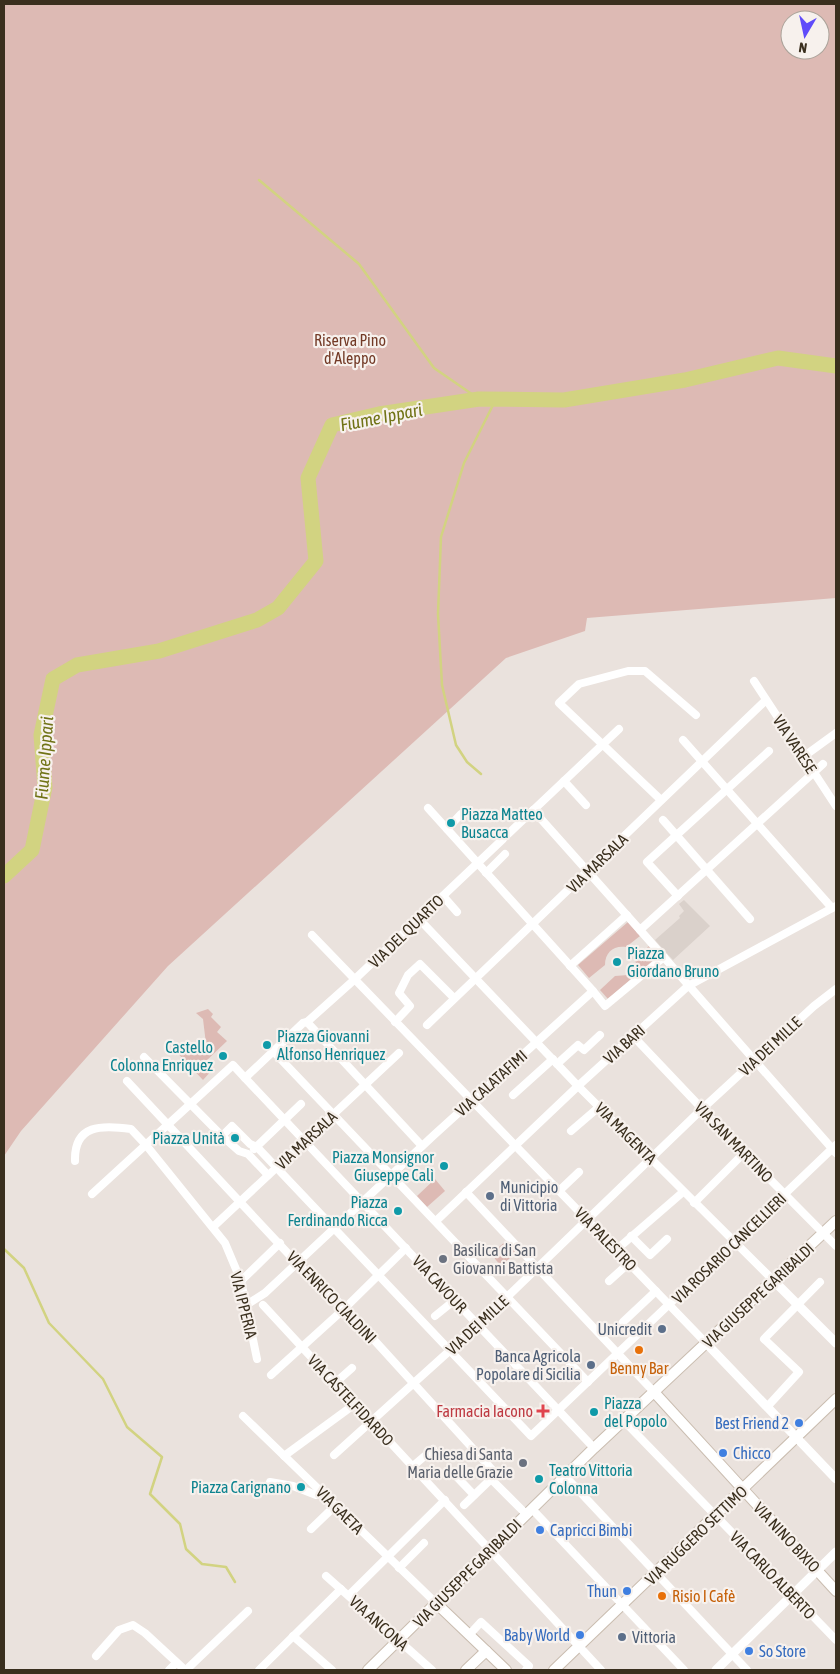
<svg xmlns="http://www.w3.org/2000/svg" width="840" height="1674" font-family="'Asap Condensed',sans-serif">
<style>
.built{fill:#dad1cb}
.green{fill:#ddbab4;fill-rule:evenodd}
.lines{fill:none;stroke-linecap:round;stroke-linejoin:round}
.stream{stroke:#d2d381;stroke-width:2.5}
.river{stroke:#d2d381;stroke-width:15}
.secondary-casing{stroke:#cabdb0;stroke-width:12}
.minor{stroke:#fff;stroke-width:8}
.tertiary{stroke:#fff;stroke-width:9}
.secondary{stroke:#fff;stroke-width:10}
.culture-dot{fill:#0f9aa8;stroke:#f7f1ed;stroke-width:2}
.service-dot{fill:#5c6f8a;stroke:#f7f1ed;stroke-width:2}
.worship-dot{fill:#6b7280;stroke:#f7f1ed;stroke-width:2}
.food-dot{fill:#e8710a;stroke:#f7f1ed;stroke-width:2}
.health-dot{fill:#e0444e;stroke:#f7f1ed;stroke-width:2}
.shop-dot{fill:#3f7fe0;stroke:#f7f1ed;stroke-width:2}
.labels{text-anchor:middle;dominant-baseline:central;stroke-width:4.5;stroke-linejoin:round;paint-order:stroke}
.park-label{font-size:16px;fill:#733a26;stroke:#f7f1ed}
.street-label{font-size:16px;fill:#3a2f1e;stroke:#f7f1ed}
.culture-label{font-size:16px;fill:#0d838f;stroke:#f7f1ed;text-anchor:start}
.service-label{font-size:16px;fill:#4e5e75;stroke:#f7f1ed;text-anchor:start}
.worship-label{font-size:16px;fill:#5b616d;stroke:#f7f1ed;text-anchor:start}
.food-label{font-size:16px;fill:#c56008;stroke:#f7f1ed}
.health-label{font-size:16px;fill:#be3a42;stroke:#f7f1ed;text-anchor:end}
.shop-label{font-size:16px;fill:#366cbe;stroke:#f7f1ed;text-anchor:end}
.water-label{font-size:18px;font-style:italic;fill:#707316;stroke:#f7f1ed}
</style>
<rect width="100%" height="100%" fill="#eae2dd"/>
<path class="built" d="M684,900L710,926L673,960L655,940L680,918L679,916L684,911L679,904Z"/>
<g class="green">
<path d="M4,4H836V598L587,618L585,631L506,658L168,966L21,1131L4,1156ZM790,20H820V50H790Z"/>
<path d="M628,922L640,936L626,947C614,945 605,952 605,965L589,978L578,965Z"/>
<path d="M649,946L657,957L636,975L632,971L636,964L635,957Z"/>
<path d="M628,975L631,979L608,999L600,990L615,976Z"/>
<path d="M208,1009L213,1014L211,1017L221,1027L217,1032L227,1041L205,1062L212,1070L203,1080L171,1046L175,1042L203,1048L206,1044L203,1019L196,1013Z"/>
<path d="M435,1179L445,1191L427,1207L417,1196Z"/>
<path d="M507,1240L518,1251L501,1266L491,1254Z"/>
</g>
<g class="lines">
<g class="stream">
<path d="M259,180L359,264L434,368L479,399"/>
<path d="M481,774L467,762L456,745L442,685L438,614L441,537L464,463L496,399"/>
<path d="M4,1249L24,1268L49,1323L103,1379L127,1427L162,1457L150,1494L180,1524L186,1549L202,1564L226,1567L235,1582"/>
</g>
<path class="river" d="M4,876L32,850L45,787L41,735L53,679L77,665L159,651L257,620L278,608L316,561L308,478L332,425L379,414L479,399L564,400L685,380L778,358L836,366"/>
<defs>
<g id="secondary">
<path d="M654,1392L836,1591"/>
<path d="M437,1604L506,1670"/>
<path d="M368,1670L594,1448L836,1221"/>
<path d="M466,1670L486,1651"/>
<path d="M554,1670L836,1399"/>
</g>
</defs>
<use href="#secondary" class="secondary-casing"/>
<g class="minor">
<path d="M754,681L836,806"/>
<path d="M683,740L832,908"/>
<path d="M803,757L836,733"/>
<path d="M564,781L586,805"/>
<path d="M661,800L559,703L579,684L628,671H645L696,715"/>
<path d="M533,810L640,930L823,764"/>
<path d="M663,820L750,919"/>
<path d="M447,829L461,814"/>
<path d="M508,834L619,729"/>
<path d="M486,873L505,854"/>
<path d="M443,896L457,912"/>
<path d="M678,896L647,862L769,751"/>
<path d="M419,919L578,1086L773,1280"/>
<path d="M640,930L836,1153"/>
<path d="M312,935L706,1343"/>
<path d="M570,966L627,915"/>
<path d="M593,991L605,1006L664,957"/>
<path d="M307,1022L422,1146"/>
<path d="M395,1022L410,1006L399,993L408,975L420,964L454,998"/>
<path d="M427,1025L766,700"/>
<path d="M633,1036L744,1153L836,1246"/>
<path d="M273,1051L588,1382"/>
<path d="M144,1057L222,1136L239,1151L248,1154L268,1175"/>
<path d="M557,1064L578,1045L584,1050L600,1035"/>
<path d="M245,1078L594,1448"/>
<path d="M127,1081L296,1262L345,1308L496,1474L491,1479L526,1514"/>
<path d="M513,1095L553,1059"/>
<path d="M571,1131L599,1107"/>
<path d="M222,1136L232,1126L250,1144L257,1147L531,1436L836,1145"/>
<path d="M254,1149L301,1104"/>
<path d="M75,1161C74,1124 102,1125 131,1129L146,1145L225,1243L241,1281L257,1359"/>
<path d="M559,1191L579,1172"/>
<path d="M466,1192L654,1392"/>
<path d="M92,1194L233,1065L245,1078L303,1023L307,1022L354,980L503,839"/>
<path d="M694,1203L744,1153"/>
<path d="M436,1221L578,1086L688,986L836,906"/>
<path d="M213,1227L399,1053"/>
<path d="M631,1236L650,1255L667,1239"/>
<path d="M616,1250L683,1192"/>
<path d="M241,1281L280,1243"/>
<path d="M609,1281L629,1263"/>
<path d="M246,1305L265,1293L434,1135L593,991L428,808"/>
<path d="M263,1305L601,1670"/>
<path d="M435,1316L456,1299"/>
<path d="M623,1322L656,1291"/>
<path d="M271,1375L345,1308L406,1248"/>
<path d="M335,1383L352,1368"/>
<path d="M767,1407L799,1372L764,1339L820,1282"/>
<path d="M243,1416L437,1604"/>
<path d="M624,1421L836,1640"/>
<path d="M334,1455L477,1326L702,1109L814,1006L836,989"/>
<path d="M284,1456L355,1404"/>
<path d="M413,1466L433,1449"/>
<path d="M454,1474L474,1495"/>
<path d="M565,1476L747,1670"/>
<path d="M270,1482L293,1486L316,1495L322,1493"/>
<path d="M464,1505L491,1479"/>
<path d="M532,1509L684,1670"/>
<path d="M311,1529L335,1506"/>
<path d="M399,1568L424,1543"/>
<path d="M326,1576L432,1670"/>
<path d="M349,1595L445,1500"/>
<path d="M469,1635L481,1622L529,1666L526,1670"/>
<path d="M293,1636L332,1670"/>
<path d="M96,1656L119,1630L133,1625L145,1633L185,1670"/>
<path d="M169,1670L176,1663"/>
<path d="M186,1670L248,1611"/>
<path d="M259,1670L341,1589"/>
</g>
<g class="tertiary">
<path d="M773,1280L836,1343"/>
<path d="M706,1343L836,1479"/>
<path d="M716,1670L836,1552"/>
</g>
<use href="#secondary" class="secondary"/>
</g>
<g class="culture-dot">
<circle cx="451" cy="823" r="5"/>
<circle cx="617" cy="962" r="5"/>
<circle cx="267" cy="1045" r="5"/>
<circle cx="223" cy="1056" r="5"/>
<circle cx="235" cy="1138" r="5"/>
<circle cx="444" cy="1166" r="5"/>
<circle cx="398" cy="1211" r="5"/>
<circle cx="594" cy="1412" r="5"/>
<circle cx="539" cy="1479" r="5"/>
<circle cx="301" cy="1487" r="5"/>
</g>
<g class="service-dot">
<circle cx="490" cy="1196" r="5"/>
<circle cx="662" cy="1329" r="5"/>
<circle cx="591" cy="1365" r="5"/>
<circle cx="622" cy="1637" r="5"/>
</g>
<g class="worship-dot">
<circle cx="443" cy="1259" r="5"/>
<circle cx="523" cy="1463" r="5"/>
</g>
<g class="food-dot">
<circle cx="639" cy="1350" r="5"/>
<circle cx="662" cy="1596" r="5"/>
</g>
<path class="health-dot" d="M540.5 1403.5h5v5h5v5h-5v5h-5v-5h-5v-5h5z"/>
<g class="shop-dot">
<circle cx="799" cy="1423" r="5"/>
<circle cx="723" cy="1453" r="5"/>
<circle cx="540" cy="1530" r="5"/>
<circle cx="627" cy="1591" r="5"/>
<circle cx="580" cy="1635" r="5"/>
<circle cx="749" cy="1651" r="5"/>
</g>
<g class="labels">
<g class="park-label">
<text x="350" y="340">Riserva Pino<tspan x="350" dy="18">d'Aleppo</tspan></text>
</g>
<g class="street-label">
<text transform="translate(795 744) rotate(57)">VIA VARESE</text>
<text transform="translate(597 863) rotate(-44)">VIA MARSALA</text>
<text transform="translate(406 931) rotate(-44)">VIA DEL QUARTO</text>
<text transform="translate(624 1044) rotate(-42)">VIA BARI</text>
<text transform="translate(770 1046) rotate(-43)">VIA DEI MILLE</text>
<text transform="translate(491 1083) rotate(-42)">VIA CALATAFIMI</text>
<text transform="translate(626 1133) rotate(45)">VIA MAGENTA</text>
<text transform="translate(306 1140) rotate(-43)">VIA MARSALA</text>
<text transform="translate(734 1142) rotate(46)">VIA SAN MARTINO</text>
<text transform="translate(606 1239) rotate(46)">VIA PALESTRO</text>
<text transform="translate(729 1248) rotate(-44)">VIA ROSARIO CANCELLIERI</text>
<text transform="translate(440 1284) rotate(47)">VIA CAVOUR</text>
<text transform="translate(758 1295) rotate(-43)">VIA GIUSEPPE GARIBALDI</text>
<text transform="translate(332 1297) rotate(46)">VIA ENRICO CIALDINI</text>
<text transform="translate(244 1305) rotate(76)">VIA IPPERIA</text>
<text transform="translate(477 1325) rotate(-43)">VIA DEI MILLE</text>
<text transform="translate(351 1400) rotate(47)">VIA CASTELFIDARDO</text>
<text transform="translate(340 1510) rotate(45)">VIA GAETA</text>
<text transform="translate(696 1535) rotate(-44)">VIA RUGGERO SETTIMO</text>
<text transform="translate(787 1537) rotate(47)">VIA NINO BIXIO</text>
<text transform="translate(467 1573) rotate(-45)">VIA GIUSEPPE GARIBALDI</text>
<text transform="translate(773 1575) rotate(46)">VIA CARLO ALBERTO</text>
<text transform="translate(379 1623) rotate(42)">VIA ANCONA</text>
</g>
<g class="culture-label">
<text x="461" y="814">Piazza Matteo<tspan x="461" dy="18">Busacca</tspan></text>
<text x="627" y="953">Piazza<tspan x="627" dy="18">Giordano Bruno</tspan></text>
<text x="277" y="1036">Piazza Giovanni<tspan x="277" dy="18">Alfonso Henriquez</tspan></text>
<text x="213" y="1047" text-anchor="end">Castello<tspan x="213" dy="18">Colonna Enriquez</tspan></text>
<text x="225" y="1138" text-anchor="end">Piazza Unità</text>
<text x="434" y="1157" text-anchor="end">Piazza Monsignor<tspan x="434" dy="18">Giuseppe Calì</tspan></text>
<text x="388" y="1202" text-anchor="end">Piazza<tspan x="388" dy="18">Ferdinando Ricca</tspan></text>
<text x="604" y="1403">Piazza<tspan x="604" dy="18">del Popolo</tspan></text>
<text x="549" y="1470">Teatro Vittoria<tspan x="549" dy="18">Colonna</tspan></text>
<text x="291" y="1487" text-anchor="end">Piazza Carignano</text>
</g>
<g class="service-label">
<text x="500" y="1187">Municipio<tspan x="500" dy="18">di Vittoria</tspan></text>
<text x="652" y="1329" text-anchor="end">Unicredit</text>
<text x="581" y="1356" text-anchor="end">Banca Agricola<tspan x="581" dy="18">Popolare di Sicilia</tspan></text>
<text x="632" y="1637">Vittoria</text>
</g>
<g class="worship-label">
<text x="453" y="1250">Basilica di San<tspan x="453" dy="18">Giovanni Battista</tspan></text>
<text x="513" y="1454" text-anchor="end">Chiesa di Santa<tspan x="513" dy="18">Maria delle Grazie</tspan></text>
</g>
<g class="food-label">
<text x="639" y="1368">Benny Bar</text>
<text x="672" y="1596" text-anchor="start">Risio I Cafè</text>
</g>
<g class="health-label">
<text x="533" y="1411">Farmacia Iacono</text>
</g>
<g class="shop-label">
<text x="789" y="1423">Best Friend 2</text>
<text x="733" y="1453" text-anchor="start">Chicco</text>
<text x="550" y="1530" text-anchor="start">Capricci Bimbi</text>
<text x="617" y="1591">Thun</text>
<text x="570" y="1635">Baby World</text>
<text x="759" y="1651" text-anchor="start">So Store</text>
</g>
<g class="water-label">
<text transform="translate(381 417) rotate(-11)">Fiume Ippari</text>
<text transform="translate(44 758) rotate(-86)">Fiume Ippari</text>
</g>
</g>
<rect width="840" height="1674" fill="none" stroke="#3a2f1e" stroke-width="10"/>
<g transform="translate(805 35) rotate(189)"><circle r="24" fill="#f7f1ed" stroke="#aba39a"/>
<path d="M0-4L9 19L0 12L-9 19Z" fill="#5f4bfa"/>
<text y="-8" font-size="14" font-weight="bold" text-anchor="middle" fill="#3a2f1e">N</text>
</g>
</svg>
